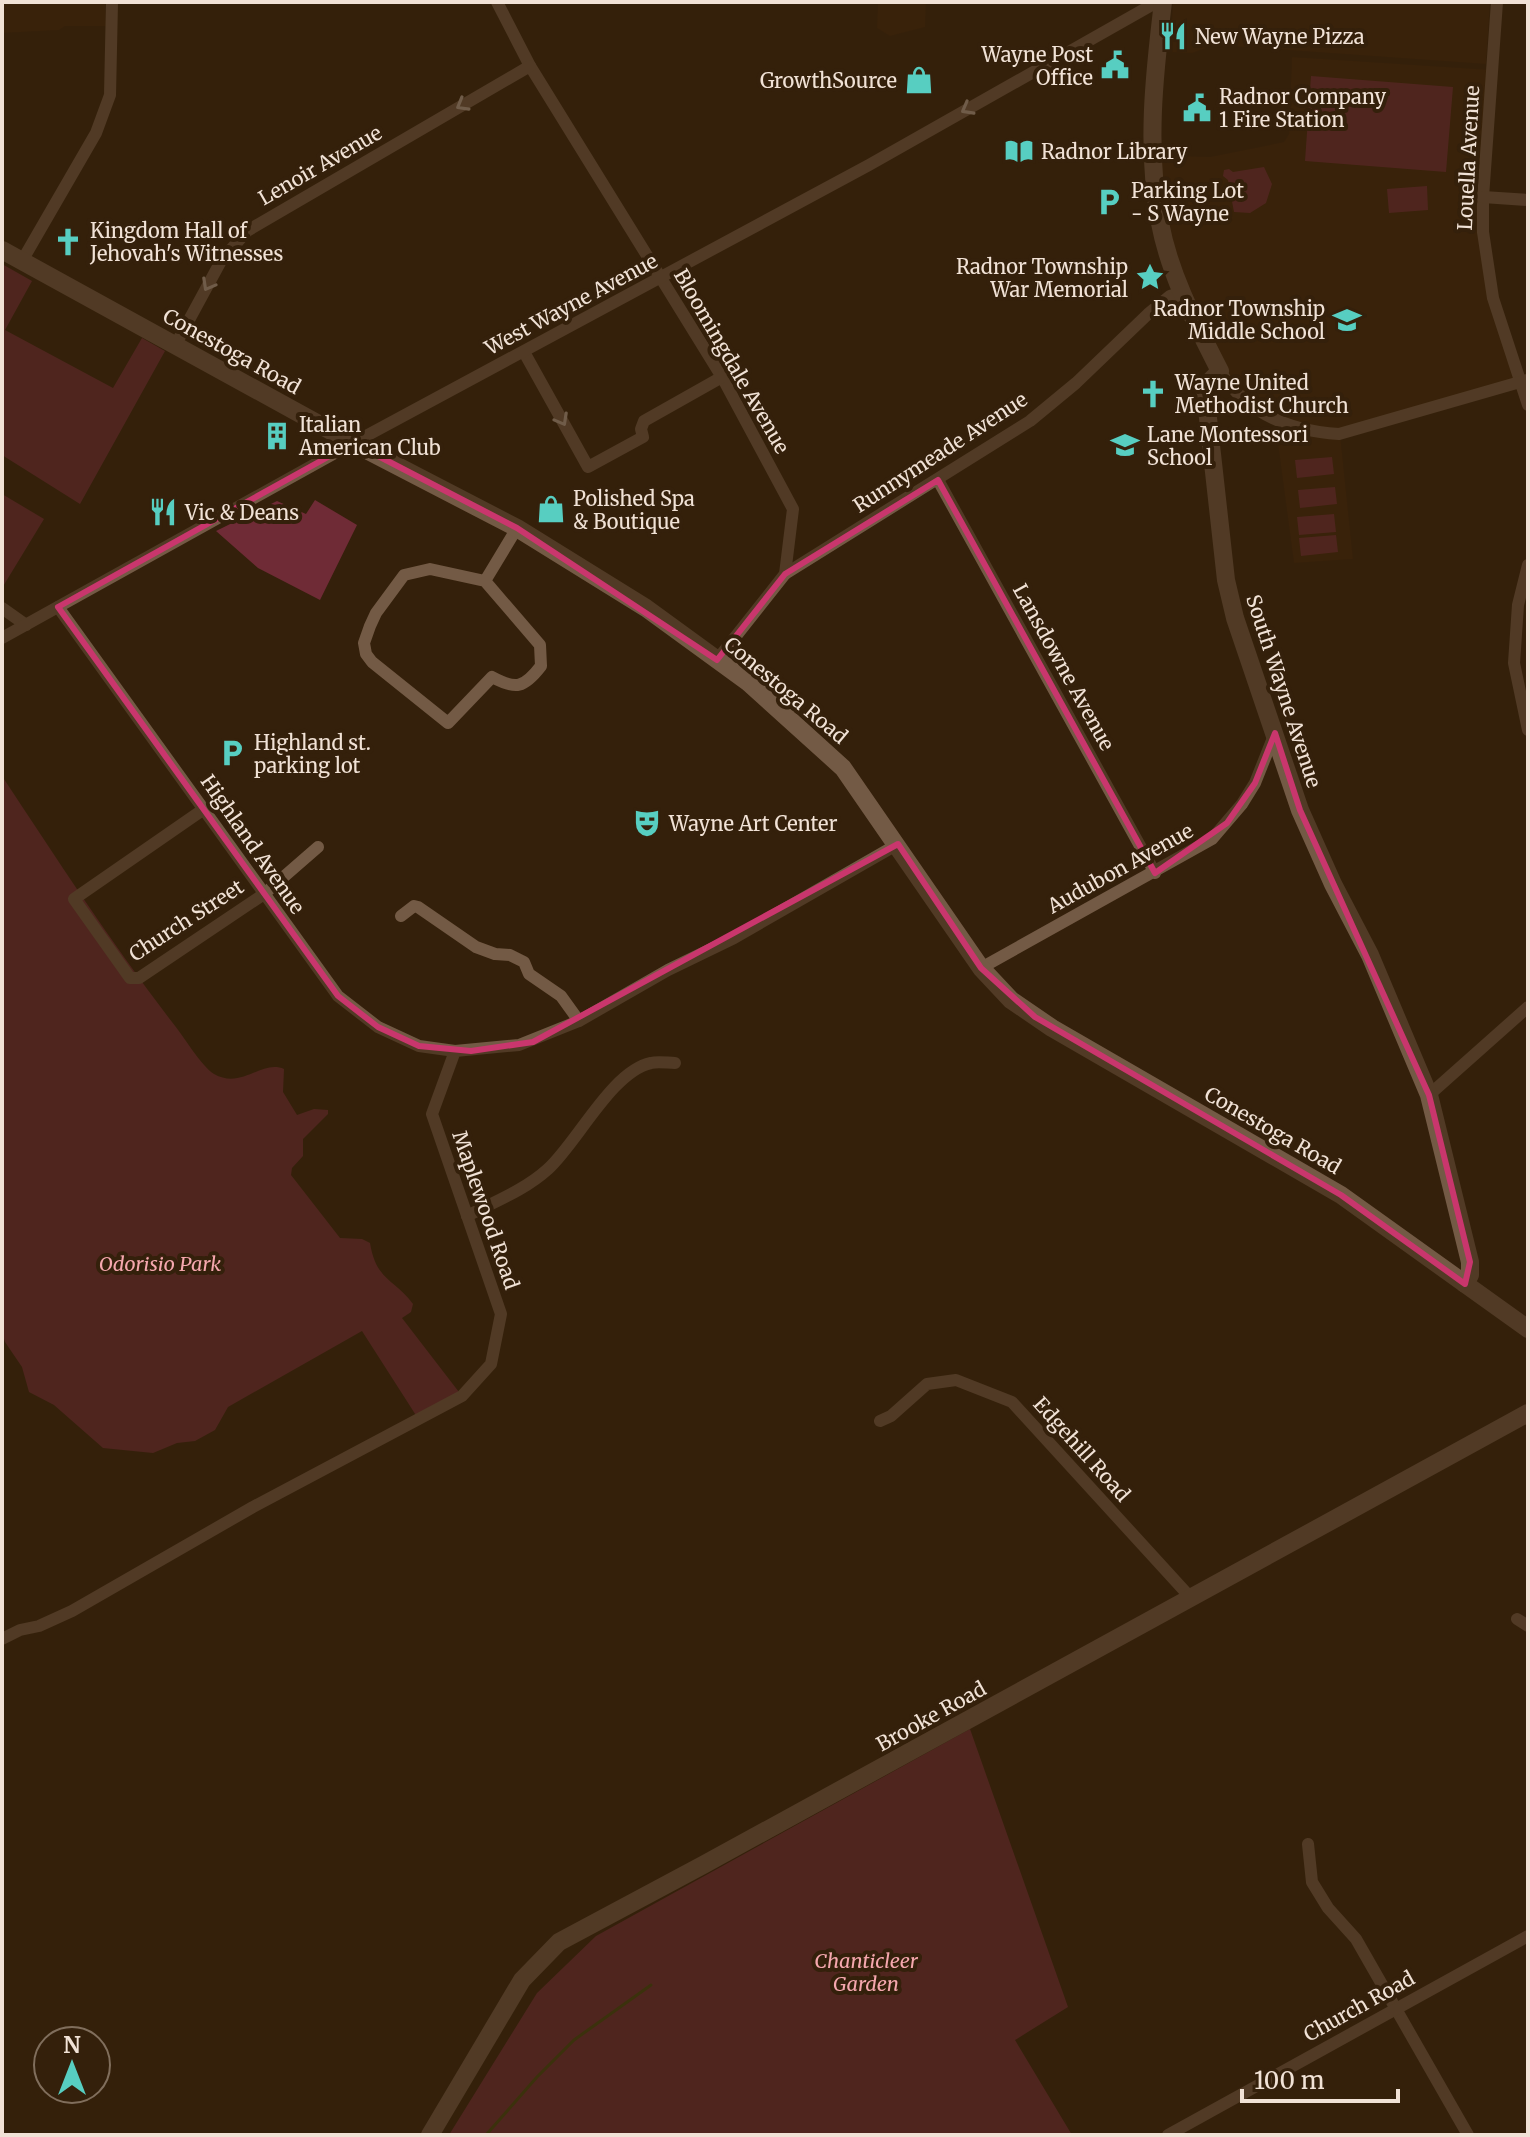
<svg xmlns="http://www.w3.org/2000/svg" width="1530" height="2137" font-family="Merriweather,serif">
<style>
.built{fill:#3e2409}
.green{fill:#6f2b36}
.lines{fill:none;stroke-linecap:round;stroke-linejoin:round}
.stream{stroke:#44460e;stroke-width:3}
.street{stroke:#735a45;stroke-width:12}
.secondary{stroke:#735a45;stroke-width:18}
.oneway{stroke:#b8a595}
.marked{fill:none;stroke:#c9366d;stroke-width:6;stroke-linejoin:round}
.labels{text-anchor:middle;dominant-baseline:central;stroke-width:8;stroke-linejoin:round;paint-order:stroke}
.poi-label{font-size:20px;fill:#f1e2d6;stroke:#34200b;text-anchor:start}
.street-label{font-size:20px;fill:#f1e2d6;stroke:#34200b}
.park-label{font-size:20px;font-style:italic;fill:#f5a7ae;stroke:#34200b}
</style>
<rect width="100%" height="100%" fill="#34200b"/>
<g class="built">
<path d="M2,2H105L106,26H65L59,30L2,33Z"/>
<path d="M878,2H926L925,27L890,36L877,28Z"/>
<path d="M1173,2H1490L1486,64L1215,45L1192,53L1170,52Z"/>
<path d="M1292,57L1492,70L1483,232L1520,381L1340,434L1353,559L1294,563L1275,421L1239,396L1187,304L1152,155L1210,157L1284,142L1289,134Z"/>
</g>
<g class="green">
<path d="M1311,76L1453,87L1446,172L1305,161Z"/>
<path d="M1264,167L1272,184L1266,203L1250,213L1234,212L1228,180L1223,176L1224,170L1229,169L1233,172Z"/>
<path d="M1427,186L1428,210L1389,213L1387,189Z"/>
<path d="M2,264L32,281L5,330L113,388L142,338L165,351L80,504L2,455Z"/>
<path d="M1332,457L1334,474L1297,478L1295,460Z"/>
<path d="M1335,487L1337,504L1300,508L1298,490Z"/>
<path d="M2,494L44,519L2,588Z"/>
<path d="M315,500L357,525L320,600L258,568L216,531L277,501L306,514Z"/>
<path d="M1334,514L1336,532L1299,535L1297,517Z"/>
<path d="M1336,535L1338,552L1301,556L1299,538Z"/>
<path d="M2,776C57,859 111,943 172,1022C183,1035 201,1066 214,1074C242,1090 262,1059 284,1069L283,1092L297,1115L314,1109L328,1110V1114L303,1139V1156L292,1168L291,1175L340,1238L362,1239L370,1243C376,1281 395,1279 413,1304L411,1312L402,1318L462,1396L419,1420L362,1331L228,1407L215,1430L195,1441L177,1443L153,1453L103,1448L54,1405L29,1392L22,1367L5,1342L2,1332Z"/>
<path d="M970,1729L1068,2007L1015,2040L1072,2135H449L537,1993L596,1936Z"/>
</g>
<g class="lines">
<path class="stream" d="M486,2135L537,2077L574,2040L651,1985"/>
<g class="street">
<path d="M497,2L530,66L722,377L793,509L785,574L717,660"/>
<path d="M1497,2L1483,197V232L1493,298L1528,405"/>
<path d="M1483,197L1528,200"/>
<path d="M22,261L96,133L110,95L112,2"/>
<path d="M176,344L221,261L247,231L530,66"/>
<path d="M524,352L588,467L643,437L641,429L644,421L722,377"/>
<path d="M1220,371C1247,414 1290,431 1339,434L1527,380"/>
<path d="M938,480L1155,873"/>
<path d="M1528,565L1518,605L1514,663L1528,730"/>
<path d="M785,574L1030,421L1076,383L1148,314L1170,296L1182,292"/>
<path d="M485,581L540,645L541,666C524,688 516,690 492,677L448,723L372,662L366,654L364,643L370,626L376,613L404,575L430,569L485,581L517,528"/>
<path d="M58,607L338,996L378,1027L419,1046L455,1051"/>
<path d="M2,608L26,625"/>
<path d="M2,638L353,443L869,165L1157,2"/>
<path d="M204,809L74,899L130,978H139L264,894L318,847"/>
<path d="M401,916L414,906L418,907L476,947L495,954L510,955L524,962L529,974L561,996L579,1021"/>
<path d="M981,968L1212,839L1242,804L1255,783L1275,733"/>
<path d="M1429,1095L1528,1007"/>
<path d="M467,1216C494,1202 525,1190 548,1169C577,1143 612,1071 651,1063C658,1061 668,1063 675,1063"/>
<path d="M880,1421L891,1416L927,1384L956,1380L1012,1402L1191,1598"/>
<path d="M1517,1619L1528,1626"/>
<path d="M2,1639L20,1630L39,1626L72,1611L253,1507L462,1396L491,1364L501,1314L432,1114L455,1051L519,1045L579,1021L668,970L734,938L898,844"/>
<path d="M1308,1844L1312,1882L1328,1908L1356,1939L1468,2135"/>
<path d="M1168,2135L1528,1936"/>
</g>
<g class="secondary">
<path d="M1163,2C1154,76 1146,149 1160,223C1170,276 1196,324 1220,371L1206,385L1205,391L1226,580L1235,618L1300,810L1333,884L1370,955L1429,1095L1470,1262V1275L1465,1284"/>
<path d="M2,250L353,443L517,528L646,608L749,683L843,768L981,968L1011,1000L1052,1028L1341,1195L1528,1329"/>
<path d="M430,2135L522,1980L559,1942L703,1865L1528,1413"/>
</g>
</g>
<defs><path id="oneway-chevron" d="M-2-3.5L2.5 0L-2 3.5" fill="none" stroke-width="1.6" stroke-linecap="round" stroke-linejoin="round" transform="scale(2)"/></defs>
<g class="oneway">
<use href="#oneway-chevron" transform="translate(462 105) rotate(150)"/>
<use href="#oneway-chevron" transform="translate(967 109) rotate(151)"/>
<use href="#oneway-chevron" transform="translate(208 285) rotate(119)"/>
<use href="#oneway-chevron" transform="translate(562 420) rotate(61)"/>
</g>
<path d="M0 0H1530V2137H0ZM353,443L517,528L717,660L785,574L938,480L1155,873L1227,823L1255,783L1275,733L1300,810L1429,1095L1470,1262L1465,1284L1341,1195L1035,1017L981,968L898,844L533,1042L471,1051L419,1046L378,1027L338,996L58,607Z" fill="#34200b" fill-opacity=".55" fill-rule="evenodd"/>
<path class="marked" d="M353,443L517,528L717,660L785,574L938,480L1155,873L1227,823L1255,783L1275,733L1300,810L1429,1095L1470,1262L1465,1284L1341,1195L1035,1017L981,968L898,844L533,1042L471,1051L419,1046L378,1027L338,996L58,607Z"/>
<defs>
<symbol id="restaurant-bare" viewBox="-9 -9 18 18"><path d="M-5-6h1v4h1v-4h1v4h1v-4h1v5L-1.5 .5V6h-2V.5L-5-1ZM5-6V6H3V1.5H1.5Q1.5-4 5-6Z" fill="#57cec1" stroke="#34200b" stroke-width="2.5" paint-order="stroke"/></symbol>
<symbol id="civic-bare" viewBox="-9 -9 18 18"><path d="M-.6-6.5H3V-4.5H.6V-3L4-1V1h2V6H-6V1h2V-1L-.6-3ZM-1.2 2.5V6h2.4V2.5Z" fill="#57cec1" stroke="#34200b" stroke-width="2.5" paint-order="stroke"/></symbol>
<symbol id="shop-bare" viewBox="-9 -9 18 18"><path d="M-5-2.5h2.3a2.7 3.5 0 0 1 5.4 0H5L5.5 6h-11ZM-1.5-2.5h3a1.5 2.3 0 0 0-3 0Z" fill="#57cec1" stroke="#34200b" stroke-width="2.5" paint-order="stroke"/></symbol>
<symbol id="library-bare" viewBox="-9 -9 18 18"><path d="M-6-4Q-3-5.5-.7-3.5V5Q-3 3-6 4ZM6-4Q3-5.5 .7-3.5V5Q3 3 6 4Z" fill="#57cec1" stroke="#34200b" stroke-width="2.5" paint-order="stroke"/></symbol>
<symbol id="parking-bare" viewBox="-9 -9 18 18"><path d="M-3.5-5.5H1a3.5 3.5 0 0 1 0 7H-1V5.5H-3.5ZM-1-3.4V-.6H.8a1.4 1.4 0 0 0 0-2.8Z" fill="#57cec1" stroke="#34200b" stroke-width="2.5" paint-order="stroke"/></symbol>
<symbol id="church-bare" viewBox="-9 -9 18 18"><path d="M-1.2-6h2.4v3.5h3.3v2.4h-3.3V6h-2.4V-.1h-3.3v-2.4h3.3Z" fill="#57cec1" stroke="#34200b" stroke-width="2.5" paint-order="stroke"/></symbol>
<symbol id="sight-bare" viewBox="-9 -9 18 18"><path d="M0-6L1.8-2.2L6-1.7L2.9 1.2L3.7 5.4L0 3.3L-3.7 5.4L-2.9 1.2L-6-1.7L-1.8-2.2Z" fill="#57cec1" stroke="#34200b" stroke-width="2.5" paint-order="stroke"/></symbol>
<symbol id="school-bare" viewBox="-9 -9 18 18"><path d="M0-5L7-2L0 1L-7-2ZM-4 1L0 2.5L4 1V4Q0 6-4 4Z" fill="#57cec1" stroke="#34200b" stroke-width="2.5" paint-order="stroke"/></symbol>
<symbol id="building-bare" viewBox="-9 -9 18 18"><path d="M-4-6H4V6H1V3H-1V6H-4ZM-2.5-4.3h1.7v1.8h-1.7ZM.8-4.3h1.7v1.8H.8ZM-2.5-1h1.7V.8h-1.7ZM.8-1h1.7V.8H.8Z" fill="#57cec1" stroke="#34200b" stroke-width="2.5" paint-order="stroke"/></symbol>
<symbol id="theatre-bare" viewBox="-9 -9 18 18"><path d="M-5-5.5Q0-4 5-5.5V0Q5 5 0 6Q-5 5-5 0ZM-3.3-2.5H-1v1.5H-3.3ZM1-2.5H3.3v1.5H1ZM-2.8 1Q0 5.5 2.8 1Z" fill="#57cec1" stroke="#34200b" stroke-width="2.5" paint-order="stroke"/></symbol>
</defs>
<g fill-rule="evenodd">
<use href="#restaurant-bare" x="1153" y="16" width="40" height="40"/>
<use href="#civic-bare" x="1095" y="45" width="40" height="40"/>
<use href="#shop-bare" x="899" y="60" width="40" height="40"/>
<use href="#civic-bare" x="1177" y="88" width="40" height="40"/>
<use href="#library-bare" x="999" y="131" width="40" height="40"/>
<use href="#parking-bare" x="1089" y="182" width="40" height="40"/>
<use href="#church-bare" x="48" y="222" width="40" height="40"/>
<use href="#sight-bare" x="1130" y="257" width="40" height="40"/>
<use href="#school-bare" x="1327" y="300" width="40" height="40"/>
<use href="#church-bare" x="1133" y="374" width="40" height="40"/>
<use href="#building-bare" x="257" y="416" width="40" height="40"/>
<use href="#school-bare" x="1105" y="425" width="40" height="40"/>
<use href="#shop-bare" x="531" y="489" width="40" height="40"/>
<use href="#restaurant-bare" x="143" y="492" width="40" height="40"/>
<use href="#parking-bare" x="212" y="733" width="40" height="40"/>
<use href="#theatre-bare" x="627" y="803" width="40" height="40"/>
</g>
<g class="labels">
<g class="poi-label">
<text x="1195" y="36">New Wayne Pizza</text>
<text x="1093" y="54" text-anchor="end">Wayne Post<tspan x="1093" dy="23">Office</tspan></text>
<text x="897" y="80" text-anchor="end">GrowthSource</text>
<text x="1219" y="96">Radnor Company<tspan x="1219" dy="23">1 Fire Station</tspan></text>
<text x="1041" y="151">Radnor Library</text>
<text x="1131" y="190">Parking Lot<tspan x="1131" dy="23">- S Wayne</tspan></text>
<text x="90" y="230">Kingdom Hall of<tspan x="90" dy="23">Jehovah's Witnesses</tspan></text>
<text x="1128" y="266" text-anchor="end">Radnor Township<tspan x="1128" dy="23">War Memorial</tspan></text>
<text x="1325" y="308" text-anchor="end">Radnor Township<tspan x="1325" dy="23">Middle School</tspan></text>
<text x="1175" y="382">Wayne United<tspan x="1175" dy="23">Methodist Church</tspan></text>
<text x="299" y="424">Italian<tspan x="299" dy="23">American Club</tspan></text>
<text x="1147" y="434">Lane Montessori<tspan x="1147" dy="23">School</tspan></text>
<text x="573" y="498">Polished Spa<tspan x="573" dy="23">&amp; Boutique</tspan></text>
<text x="185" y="512">Vic &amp; Deans</text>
<text x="254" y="742">Highland st.<tspan x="254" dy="23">parking lot</tspan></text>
<text x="669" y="823">Wayne Art Center</text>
</g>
<g class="street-label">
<text transform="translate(1468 158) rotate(-87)">Louella Avenue</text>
<text transform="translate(320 165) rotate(-30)">Lenoir Avenue</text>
<text transform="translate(571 304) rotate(-28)">West Wayne Avenue</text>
<text transform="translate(232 351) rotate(29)">Conestoga Road</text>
<text transform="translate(732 361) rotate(60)">Bloomingdale Avenue</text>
<text transform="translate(940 452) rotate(-33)">Runnymeade Avenue</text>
<text transform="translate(1064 667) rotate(61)">Lansdowne Avenue</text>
<text transform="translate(786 690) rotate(40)">Conestoga Road</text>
<text transform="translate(1284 691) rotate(72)">South Wayne Avenue</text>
<text transform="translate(253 844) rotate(55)">Highland Avenue</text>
<text transform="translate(1120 868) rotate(-29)">Audubon Avenue</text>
<text transform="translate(186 920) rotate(-33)">Church Street</text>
<text transform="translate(1273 1130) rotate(30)">Conestoga Road</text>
<text transform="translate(486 1210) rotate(71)">Maplewood Road</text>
<text transform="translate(1082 1449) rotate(48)">Edgehill Road</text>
<text transform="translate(931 1716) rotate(-29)">Brooke Road</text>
<text transform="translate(1359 2006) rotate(-29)">Church Road</text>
</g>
<g class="park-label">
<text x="160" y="1263">Odorisio Park</text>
<text x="866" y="1960">Chanticleer<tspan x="866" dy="23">Garden</tspan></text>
</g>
</g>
<rect width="1530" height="2137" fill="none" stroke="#f1e2d6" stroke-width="8"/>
<g transform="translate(72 2065)"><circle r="38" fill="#34200b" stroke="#806e5c" stroke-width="2"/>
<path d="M0-6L14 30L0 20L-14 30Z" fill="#57cec1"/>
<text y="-12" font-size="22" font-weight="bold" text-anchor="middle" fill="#f1e2d6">N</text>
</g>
<path d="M1242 2089v12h156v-12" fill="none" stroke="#f1e2d6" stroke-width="4"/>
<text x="1254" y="2089" font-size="24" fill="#f1e2d6" stroke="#34200b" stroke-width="6" paint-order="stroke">100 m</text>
</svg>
